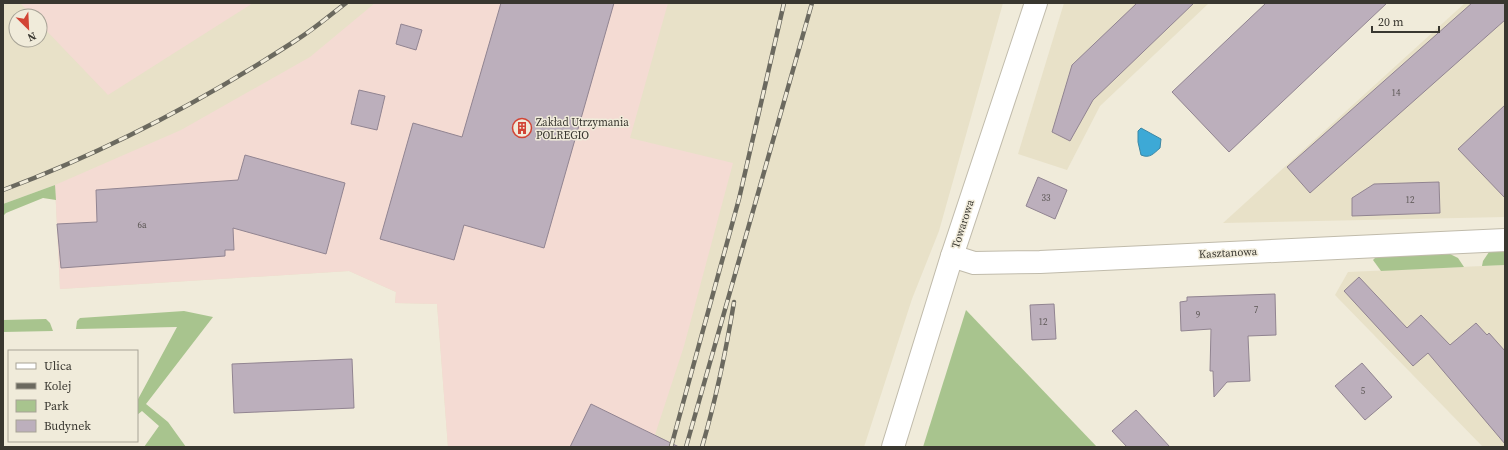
<svg xmlns="http://www.w3.org/2000/svg" width="1508" height="450" font-family="'Source Serif 4',serif">
<style>
.built{fill:#e8e1c8;fill-rule:evenodd}
.industrial{fill:#f4dbd3}
.green{fill:#a8c48e}
.water{fill:#3da9d6;stroke:#3c87a4}
.building{fill:#bcafbc;stroke:#918491}
.lines{fill:none;stroke-linecap:round;stroke-linejoin:round}
.minor-casing{stroke:#c0bbab;stroke-width:24}
.tertiary-casing{stroke:#c0bbab;stroke-width:24}
.minor{stroke:#fff;stroke-width:22}
.tertiary{stroke:#fff;stroke-width:22}
.rail-casing{stroke:#6b695f;stroke-width:4.5}
.rail{stroke:#f0ebda;stroke-width:3;stroke-dasharray:9;stroke-linecap:butt}
.labels{text-anchor:middle;dominant-baseline:central;stroke-width:3;stroke-linejoin:round;paint-order:stroke}
.number-label{font-size:9px;fill:#5a5553}
.poi-label{font-size:11px;fill:#393730;stroke:#f0ebda;text-anchor:start}
.street-label{font-size:11px;fill:#393730;stroke:#f0ebda}
</style>
<rect width="100%" height="100%" fill="#f0ebda"/>
<g class="built">
<path d="M3,3H1003L939,231L912,299L864,447H448L437,304L395,303L396,292L349,271L60,289L55,185L3,204ZM16,16H40V40H16Z"/>
<path d="M1064,3H1209L1100,106L1067,170L1018,154Z"/>
<path d="M1465,3H1505V217L1223,223Z"/>
<path d="M1505,265V447H1483L1335,295L1348,272Z"/>
</g>
<g class="industrial">
<path d="M20,3H253L108,95L40,24V16H33Z"/>
<path d="M375,3H668L630,138L733,163L684,346L651,447H448L437,304L395,303L396,292L349,271L60,289L55,185L181,130L310,57Z"/>
</g>
<g class="green">
<path d="M55,185L56,200L43,198L6,213L3,216V204Z"/>
<path d="M1505,251V265L1482,266L1483,261L1489,252Z"/>
<path d="M1450,254L1458,258L1464,267L1381,271L1373,260L1376,257Z"/>
<path d="M966,310L1097,447H923Z"/>
<path d="M184,311L213,317L146,404L168,422L186,447H144L159,426L142,411L137,415V401L177,327L76,329L77,321L80,318Z"/>
<path d="M46,319L50,323L53,331L3,332V320Z"/>
</g>
<path class="water" d="M1141,128L1161,139L1160,148C1154,153 1150,159 1141,155L1138,142V131Z"/>
<g class="building">
<path d="M501,3H614L544,248L464,225L454,260L380,239L413,123L462,137Z"/>
<path d="M1137,3H1194L1093,100L1070,141L1052,132L1072,65Z"/>
<path d="M1266,3H1387L1229,152L1172,92Z"/>
<path d="M1472,3H1505V20L1310,193L1287,167Z"/>
<path d="M401,24L422,30L416,50L396,44Z"/>
<path d="M359,90L385,96L377,130L351,124Z"/>
<path d="M1505,105V198L1458,149Z"/>
<path d="M245,155L345,183L326,254L233,228L234,250H225V256L61,268L57,224L97,222L96,190L238,180Z"/>
<path d="M1038,177L1067,190L1055,219L1026,206Z"/>
<path d="M1439,182L1440,213L1352,216V198L1374,184Z"/>
<path d="M1359,277L1407,328L1421,315L1450,345L1476,323L1487,335L1489,333L1505,351V444L1428,353L1413,366L1344,291Z"/>
<path d="M1275,294L1276,335L1248,336L1250,381L1227,382L1214,397L1213,371H1210L1211,329L1181,331L1180,302L1187,301V297Z"/>
<path d="M1054,304L1056,339L1032,340L1030,305Z"/>
<path d="M352,359L354,408L234,413L232,364Z"/>
<path d="M1362,363L1392,397L1365,420L1335,386Z"/>
<path d="M591,404L679,447H570Z"/>
<path d="M1136,410L1170,447H1127L1112,431Z"/>
</g>
<g class="lines">
<defs>
<path id="minor" d="M952,256L974,263L1040,262L1505,240"/>
<path id="tertiary" d="M893,447L952,256L1036,3"/>
</defs>
<use href="#minor" class="minor-casing"/>
<use href="#tertiary" class="tertiary-casing"/>
<use href="#minor" class="minor"/>
<use href="#tertiary" class="tertiary"/>
<defs>
<g id="rail">
<path d="M3,190C105,152 204,100 295,41C313,30 329,16 346,3"/>
<path d="M671,447L739,199L784,3"/>
<path d="M686,447L812,3"/>
<path d="M702,447C716,399 726,351 734,302"/>
</g>
</defs>
<use href="#rail" class="rail-casing"/>
<use href="#rail" class="rail"/>
</g>
<defs>
<symbol id="building-ring" viewBox="-11 -11 22 22"><circle r="9.5" fill="#f0ebda" stroke="#d24535" stroke-width="1.5"/><path d="M-4-6H4V6H1V3H-1V6H-4ZM-2.5-4.3h1.7v1.8h-1.7ZM.8-4.3h1.7v1.8H.8ZM-2.5-1h1.7V.8h-1.7ZM.8-1h1.7V.8H.8Z" fill="#d24535"/></symbol>
</defs>
<g fill-rule="evenodd">
<use href="#building-ring" x="511" y="117" width="22" height="22"/>
</g>
<g class="labels">
<g class="number-label">
<text x="1396" y="93">14</text>
<text x="1046" y="198">33</text>
<text x="1410" y="200">12</text>
<text x="142" y="225">6a</text>
<text x="1256" y="310">7</text>
<text x="1198" y="315">9</text>
<text x="1043" y="322">12</text>
<text x="1363" y="391">5</text>
</g>
<g class="poi-label">
<text x="536" y="122">Zakład Utrzymania<tspan x="536" dy="13">POLREGIO</tspan></text>
</g>
<g class="street-label">
<text transform="translate(963 224) rotate(-72)">Towarowa</text>
<text transform="translate(1228 253) rotate(-3)">Kasztanowa</text>
</g>
</g>
<rect width="1508" height="450" fill="none" stroke="#393730" stroke-width="8"/>
<rect x="8" y="350" width="130" height="92" fill="#f0ebda" stroke="#a7a396"/>
<rect x="16" y="363" width="20" height="6" fill="#ffffff" stroke="#a7a396"/>
<text x="44" y="370" font-size="12" fill="#393730">Ulica</text>
<rect x="16" y="383" width="20" height="6" fill="#6b695f" stroke="#a7a396"/>
<text x="44" y="390" font-size="12" fill="#393730">Kolej</text>
<rect x="16" y="400" width="20" height="12" fill="#a8c48e" stroke="#a7a396"/>
<text x="44" y="410" font-size="12" fill="#393730">Park</text>
<rect x="16" y="420" width="20" height="12" fill="#bcafbc" stroke="#a7a396"/>
<text x="44" y="430" font-size="12" fill="#393730">Budynek</text>
<g transform="translate(28 28) rotate(156)"><circle r="19" fill="#f0ebda" stroke="#a7a396"/>
<path d="M0-3L7 15L0 10L-7 15Z" fill="#d24535"/>
<text y="-6" font-size="11" font-weight="bold" text-anchor="middle" fill="#393730">N</text>
</g>
<path d="M1372 26v6h67v-6" fill="none" stroke="#393730" stroke-width="2"/>
<text x="1378" y="26" font-size="12" fill="#393730" stroke="#f0ebda" stroke-width="3" paint-order="stroke">20 m</text>
</svg>
